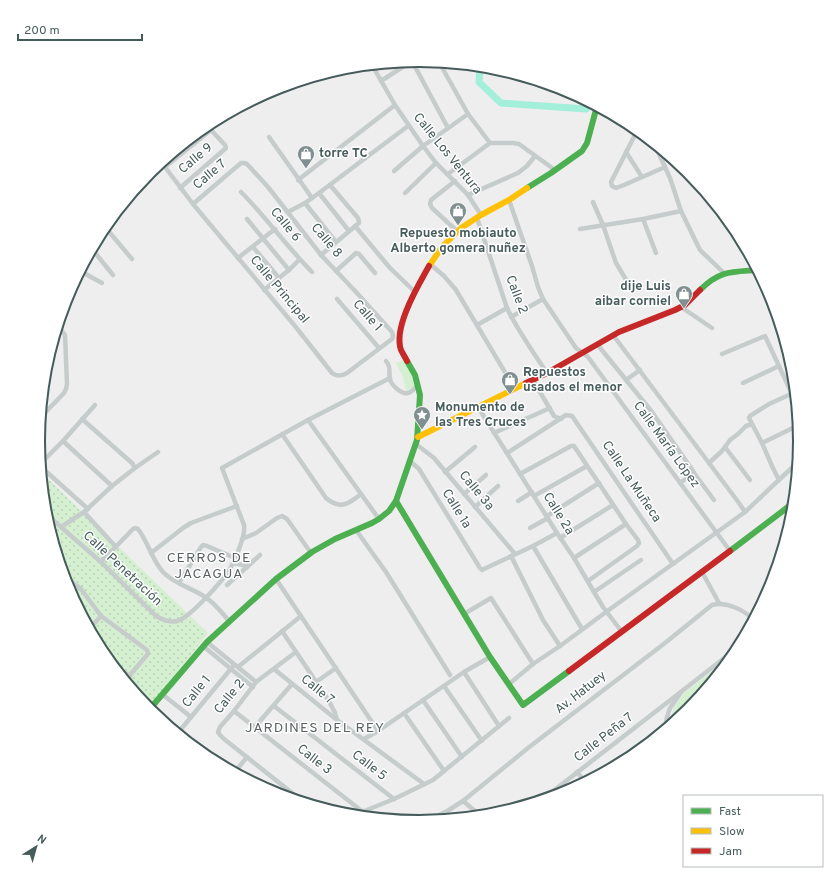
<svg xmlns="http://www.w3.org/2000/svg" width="839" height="883" font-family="Overpass,sans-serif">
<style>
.grass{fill:url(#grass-dots)}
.green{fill:#d5f0d1}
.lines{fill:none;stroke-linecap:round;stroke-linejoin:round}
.river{stroke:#a3efd9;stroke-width:7}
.street{stroke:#c5cccb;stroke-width:4.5}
.fast{stroke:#4caf50;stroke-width:6}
.slow{stroke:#ffc107;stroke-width:6}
.jam{stroke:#c62828;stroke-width:6}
.labels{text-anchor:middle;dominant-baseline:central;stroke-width:3;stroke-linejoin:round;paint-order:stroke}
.poi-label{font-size:13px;font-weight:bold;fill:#455c5b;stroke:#fff;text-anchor:start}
.street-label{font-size:13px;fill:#455c5b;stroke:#fff}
.neighbourhood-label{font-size:14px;letter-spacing:1px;fill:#5a6263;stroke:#fff}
.rim{fill:none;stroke:#455c5b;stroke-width:2}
</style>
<defs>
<pattern id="grass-dots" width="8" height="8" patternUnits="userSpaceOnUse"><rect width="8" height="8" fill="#d5f0d1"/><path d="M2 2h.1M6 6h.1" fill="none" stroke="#b8d0b6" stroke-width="1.8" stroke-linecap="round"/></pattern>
</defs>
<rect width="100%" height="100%" fill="#efeeef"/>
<path class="grass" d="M41,472L208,633L156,699L147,708L102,653L67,587L45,516Z"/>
<g class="green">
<path d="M403,360L411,374L415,385V386L406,391L403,377L396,363Z"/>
<path d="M739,650L737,654L689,711L668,729L674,707L684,693Z"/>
</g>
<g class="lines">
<g class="river">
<path d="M480,66L479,82L501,103L586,109"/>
<path d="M609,115L612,114"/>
</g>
<g class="street">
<path d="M412,61L448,128"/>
<path d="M439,62L468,114L490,143"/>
<path d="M372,65L395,105L423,146L436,163L468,195L481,215"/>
<path d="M381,81L412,61"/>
<path d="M638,129L611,182L612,186L616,188L624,185L665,167"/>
<path d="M269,137L312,198"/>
<path d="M654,143L670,178L681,211L700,250L724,273"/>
<path d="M626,152L642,177"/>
<path d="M160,163L165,167L193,204L295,326L332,373C337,377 342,376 347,373L392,339L393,336"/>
<path d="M165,167L211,130"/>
<path d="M394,171L423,146L468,114"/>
<path d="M448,174L490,143H513L519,144L555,170"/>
<path d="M298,180L395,105"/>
<path d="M455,181L431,200L430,204L432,208L457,231"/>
<path d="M180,188L226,148L225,145L211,130L208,124"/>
<path d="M241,192C266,217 287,247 312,272"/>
<path d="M319,193L349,231"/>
<path d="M405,193L436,163"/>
<path d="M468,195L518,173L527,166L535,156"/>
<path d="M509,200L532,266L538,287L543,299L576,348L588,357L730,551"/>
<path d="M593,202L603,225L616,263L628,283"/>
<path d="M305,203L336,242"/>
<path d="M193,204L241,163H244L247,164L268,187L321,255L356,292L392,332L393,336"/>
<path d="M288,212L305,203L319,193L408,126"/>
<path d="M477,218L507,308C518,331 533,352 547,373"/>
<path d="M247,219L289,270"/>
<path d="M643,219L656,253"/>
<path d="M355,226L390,268L415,292"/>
<path d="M105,227L132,259"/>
<path d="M580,229L643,219L681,211"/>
<path d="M253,247L279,278"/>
<path d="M92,249L113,275"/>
<path d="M321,255L359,223V222L358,218L330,185"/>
<path d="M238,258L275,229"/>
<path d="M430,264L444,276L456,290L515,389"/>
<path d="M80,271L102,283"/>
<path d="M336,271L356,253L359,254L375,273"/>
<path d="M264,290L289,270L299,260"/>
<path d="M337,299L379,348"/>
<path d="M681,307L712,328"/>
<path d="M511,317L543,299"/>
<path d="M477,325L507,308"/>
<path d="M613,335L739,503L745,512"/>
<path d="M597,344L652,412L691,468L694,473L680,483"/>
<path d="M722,354L765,336L798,407"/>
<path d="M386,361C392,369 388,370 390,379C391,385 402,395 408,393C412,392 415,388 418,385"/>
<path d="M533,380L554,416L561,419"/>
<path d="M626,380L640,370"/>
<path d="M743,383L779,366"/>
<path d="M478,407L557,533L574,558L594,592L603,607L622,632"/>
<path d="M40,418L64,393L66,389L67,384L65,335L62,331H56"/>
<path d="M82,419L132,463L135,468"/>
<path d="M308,420L379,519"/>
<path d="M494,433L550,408"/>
<path d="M282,434L326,498C340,510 349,504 361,494"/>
<path d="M63,441L112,486"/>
<path d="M762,443L749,418L750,416L769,404L791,394"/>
<path d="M416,444L434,458L515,554"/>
<path d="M725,447L750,480"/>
<path d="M507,453L566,415L572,416L673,564"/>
<path d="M410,461L419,469L480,568L482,570L484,569L533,546L557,533"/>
<path d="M709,463L722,451L730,440L738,434L746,426L752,424"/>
<path d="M40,464L63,441L95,405"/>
<path d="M40,466L88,509"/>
<path d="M445,472L475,447"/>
<path d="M694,473L714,500"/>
<path d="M520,474L571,446H574L626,524L638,540L639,543L637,546L588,581"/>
<path d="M779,480L772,466L762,443L799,425"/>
<path d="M464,494L486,475"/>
<path d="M534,496L587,466"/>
<path d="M518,501L532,492"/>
<path d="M475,507L498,486"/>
<path d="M84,512L116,547"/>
<path d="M45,513L101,562L156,616C163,620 170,623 177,621C190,618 223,580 230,569C235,560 246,535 244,525L222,468L308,420L390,378"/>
<path d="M547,516L599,483"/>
<path d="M61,527L84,512L112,486L135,468L158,452"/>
<path d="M530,528L548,518"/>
<path d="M356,530L386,572L450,675"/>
<path d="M560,538L613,505"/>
<path d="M242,539L256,533L277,518L282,516L287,519L311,553"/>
<path d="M533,546L582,629"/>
<path d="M151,553L183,528L191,523L237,506"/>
<path d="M511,556L543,620L560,646"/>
<path d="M574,558L626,524"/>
<path d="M101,562L133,529L135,528L138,529C148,542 152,560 163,572C174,584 192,588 205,597C215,603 222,613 229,621"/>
<path d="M233,563L248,566L260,555"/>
<path d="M702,572L719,603"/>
<path d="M64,576L81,589L101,616L147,650L148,653L147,655L125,681"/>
<path d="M276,579L378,731"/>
<path d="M179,583L201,547L203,545L207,546L235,558"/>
<path d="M227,585L248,566"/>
<path d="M594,592L641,560"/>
<path d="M464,614L491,598L533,664"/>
<path d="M89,629L101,616"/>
<path d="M282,631L329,701L335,713L337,720"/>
<path d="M207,642L256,682"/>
<path d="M203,646L253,687"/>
<path d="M296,652L256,682L234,711L220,727L218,732L220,735L224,739L306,804"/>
<path d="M109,662L130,676"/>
<path d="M238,667L301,616"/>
<path d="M274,669L337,720L424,784"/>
<path d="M464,672L499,726"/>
<path d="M316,682L336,668"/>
<path d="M509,684L533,664L560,646L606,612L745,512L799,461"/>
<path d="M444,686L482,741"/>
<path d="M162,694L191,717"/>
<path d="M423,700L462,757"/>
<path d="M274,706L394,799"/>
<path d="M234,711L363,812"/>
<path d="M404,713L444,771"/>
<path d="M254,728L292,684"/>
<path d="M665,731V727L667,717L670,708L682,691L741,645"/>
<path d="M177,734L234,665"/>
<path d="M364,739L378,731L464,672L490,657"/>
<path d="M577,772L586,783"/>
<path d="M234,773L247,757"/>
<path d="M463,801L482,817"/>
<path d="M539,802L682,691"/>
<path d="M352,816L394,799L433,780L509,718"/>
<path d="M435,817L440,821"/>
<path d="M423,823L449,810L463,801L528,748L665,643L712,605C726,601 744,610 754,620"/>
</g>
<g class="fast">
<path d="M527,188L551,173L582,151L587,143L597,106"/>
<path d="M700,290C720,270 732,272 758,270"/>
<path d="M396,501L490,657L523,705L569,671"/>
<path d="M730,551L788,507L795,499"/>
<path d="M149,710L207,642L276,579L312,552L335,539L372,523L379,519L389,511L396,501L417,440L420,395L415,375L407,361"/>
</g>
<g class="slow">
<path d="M429,266L442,247L461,228L481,215L509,200L527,188"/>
<path d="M418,437L526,383"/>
</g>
<g class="jam">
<path d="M407,361C405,357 403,354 401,350C393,327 418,286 429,266"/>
<path d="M526,383L547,373L619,332L675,310L685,305L700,290"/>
<path d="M569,671L730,551"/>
</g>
</g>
<defs>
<symbol id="shop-pin" viewBox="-11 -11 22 30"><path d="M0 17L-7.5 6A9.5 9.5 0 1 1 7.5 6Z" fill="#808f8f" stroke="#fff"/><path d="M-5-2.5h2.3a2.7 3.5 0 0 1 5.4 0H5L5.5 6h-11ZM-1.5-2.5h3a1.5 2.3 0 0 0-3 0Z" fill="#fff"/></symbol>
<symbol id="sight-pin" viewBox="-11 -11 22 30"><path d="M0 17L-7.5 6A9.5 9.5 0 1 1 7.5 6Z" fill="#808f8f" stroke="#fff"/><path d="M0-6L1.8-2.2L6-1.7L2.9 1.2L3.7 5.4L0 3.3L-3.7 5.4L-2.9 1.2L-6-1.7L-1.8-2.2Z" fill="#fff"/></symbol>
</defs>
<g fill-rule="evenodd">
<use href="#shop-pin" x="296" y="144" width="20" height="27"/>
<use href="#shop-pin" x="448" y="201" width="20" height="27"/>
<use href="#shop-pin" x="674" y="284" width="20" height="27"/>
<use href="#shop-pin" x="500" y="370" width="20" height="27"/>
<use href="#sight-pin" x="412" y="405" width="20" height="27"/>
</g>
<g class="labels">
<g class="poi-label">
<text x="319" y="154">torre TC</text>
<text x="458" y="234" text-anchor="middle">Repuesto mobiauto<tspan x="458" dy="15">Alberto gomera nuñez</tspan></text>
<text x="671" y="287" text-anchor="end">dije Luis<tspan x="671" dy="15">aibar corniel</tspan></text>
<text x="523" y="373">Repuestos<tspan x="523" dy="15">usados el menor</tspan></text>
<text x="435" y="408">Monumento de<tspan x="435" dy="15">las Tres Cruces</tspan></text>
</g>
<g class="street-label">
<text transform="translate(447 154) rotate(51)">Calle Los Ventura</text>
<text transform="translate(196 159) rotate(-40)">Calle 9</text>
<text transform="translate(210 175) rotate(-40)">Calle 7</text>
<text transform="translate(285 225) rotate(50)">Calle 6</text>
<text transform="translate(326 241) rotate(50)">Calle 8</text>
<text transform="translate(279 290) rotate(50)">Calle Principal</text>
<text transform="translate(516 295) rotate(69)">Calle 2</text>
<text transform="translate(367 316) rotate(49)">Calle 1</text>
<text transform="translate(666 445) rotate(54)">Calle María López</text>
<text transform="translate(631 482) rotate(56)">Calle La Muñeca</text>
<text transform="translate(476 491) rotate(50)">Calle 3a</text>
<text transform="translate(456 509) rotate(58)">Calle 1a</text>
<text transform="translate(558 514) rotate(58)">Calle 2a</text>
<text transform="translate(122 569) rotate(43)">Calle Penetración</text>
<text transform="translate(317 690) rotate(39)">Calle 7</text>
<text transform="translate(197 692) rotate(-51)">Calle 1</text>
<text transform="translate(581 693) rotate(-38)">Av. Hatuey</text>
<text transform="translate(230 697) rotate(-51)">Calle 2</text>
<text transform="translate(604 738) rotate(-38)">Calle Peña 7</text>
<text transform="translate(314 760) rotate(38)">Calle 3</text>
<text transform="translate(369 766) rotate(38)">Calle 5</text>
</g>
<g class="neighbourhood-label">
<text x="209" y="558">CERROS DE<tspan x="209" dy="16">JACAGUA</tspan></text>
<text x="315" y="728">JARDINES DEL REY</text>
</g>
</g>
<path d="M0 0H839V883H0ZM45 441a374 374 0 1 1 748 0a374 374 0 1 1-748 0Z" fill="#fff" fill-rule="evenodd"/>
<path class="rim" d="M45 441a374 374 0 1 1 748 0a374 374 0 1 1-748 0Z"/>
<rect x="683" y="795" width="140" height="72" fill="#ffffff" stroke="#b5bebd"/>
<rect x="691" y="808" width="20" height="6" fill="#4caf50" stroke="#b5bebd"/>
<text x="719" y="815" font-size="12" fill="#455c5b">Fast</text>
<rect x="691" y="828" width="20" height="6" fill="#ffc107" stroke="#b5bebd"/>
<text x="719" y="835" font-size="12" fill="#455c5b">Slow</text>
<rect x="691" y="848" width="20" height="6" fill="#c62828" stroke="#b5bebd"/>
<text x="719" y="855" font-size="12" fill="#455c5b">Jam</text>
<g transform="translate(36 847) rotate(37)" stroke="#ffffff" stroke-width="3" paint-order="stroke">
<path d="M0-3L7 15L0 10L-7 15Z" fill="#455c5b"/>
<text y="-6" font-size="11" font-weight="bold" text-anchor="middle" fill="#455c5b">N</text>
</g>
<path d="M18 34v6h124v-6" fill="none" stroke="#455c5b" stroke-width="2"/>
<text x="24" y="34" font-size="12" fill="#455c5b" stroke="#ffffff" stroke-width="3" paint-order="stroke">200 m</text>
</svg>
